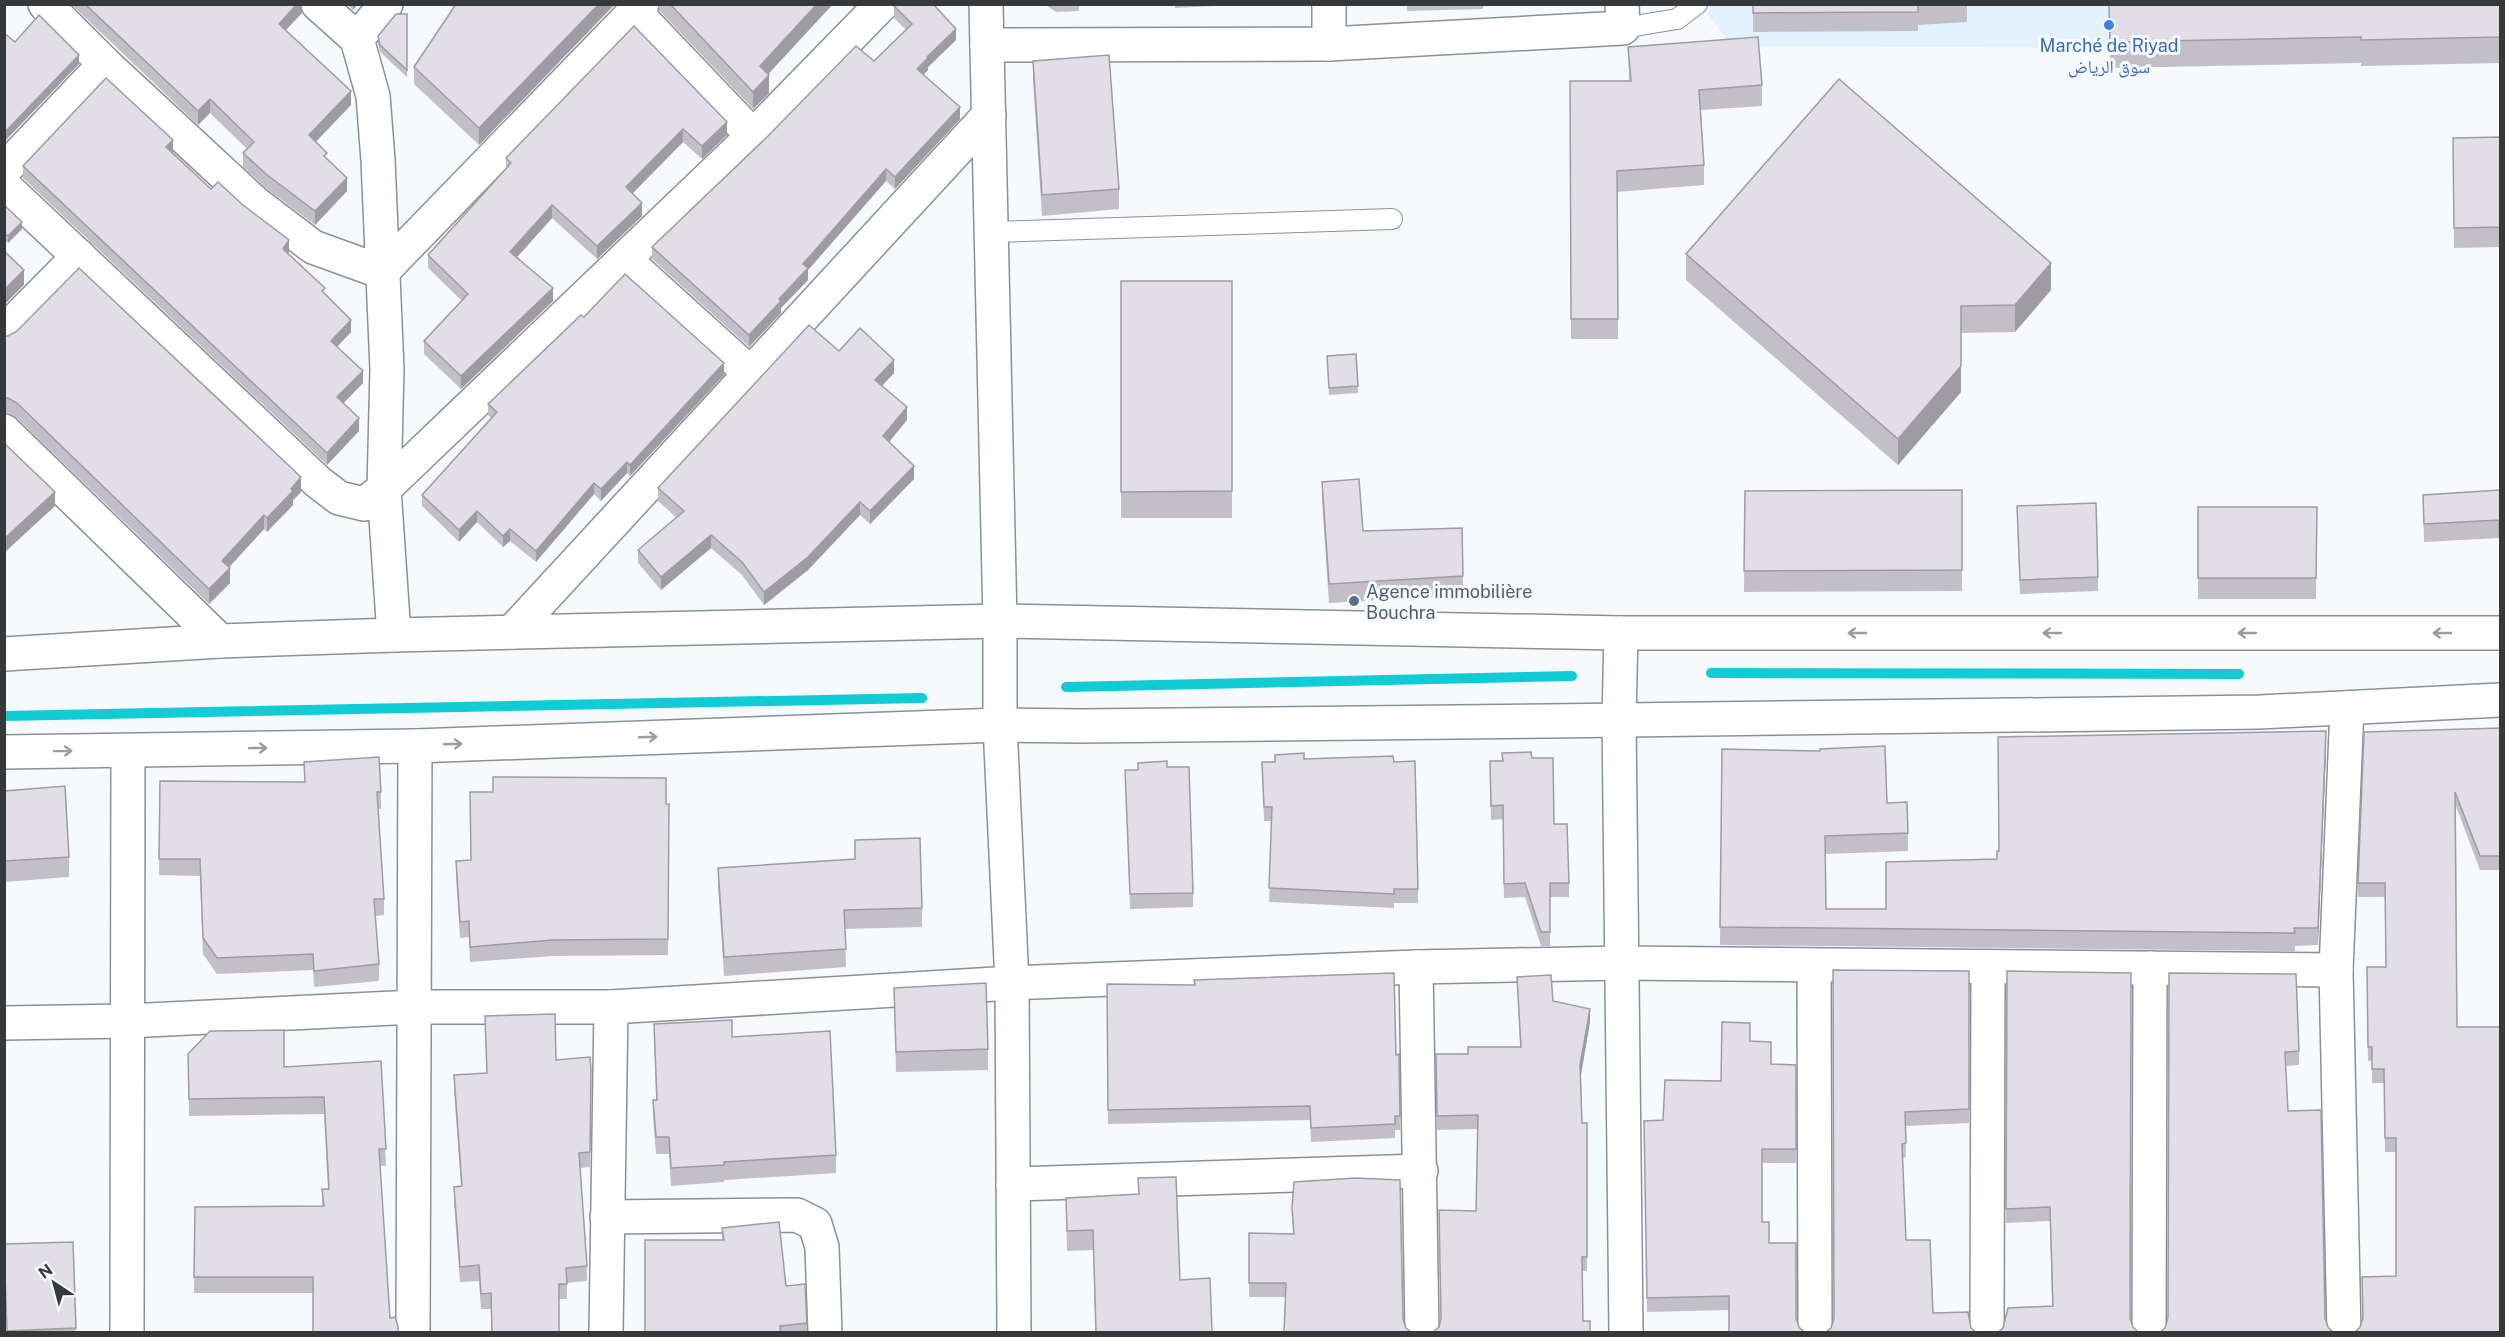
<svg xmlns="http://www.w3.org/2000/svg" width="2505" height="1337" font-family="'Public Sans','Noto Naskh Arabic',sans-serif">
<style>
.built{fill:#e3f2ff}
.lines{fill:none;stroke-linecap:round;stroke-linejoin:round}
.stream{stroke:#11cbd5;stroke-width:10}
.service-casing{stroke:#899198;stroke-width:22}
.minor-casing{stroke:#899198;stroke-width:36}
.secondary-casing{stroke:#899198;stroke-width:36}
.service{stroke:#fff;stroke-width:20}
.minor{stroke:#fff;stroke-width:33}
.secondary{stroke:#fff;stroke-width:33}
.wall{fill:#c2bfc8}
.shaded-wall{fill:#9e9ba2}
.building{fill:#e1dee8;stroke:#9e9ba2;stroke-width:1.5}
.oneway{stroke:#9a9c9e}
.shop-dot{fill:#3f7fe0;stroke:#f7fafd;stroke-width:2}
.service-dot{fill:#5c6f8a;stroke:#f7fafd;stroke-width:2}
.labels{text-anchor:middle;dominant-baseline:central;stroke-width:6;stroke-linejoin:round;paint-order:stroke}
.shop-label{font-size:18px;fill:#366cbe;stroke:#f7fafd}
.service-label{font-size:18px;fill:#4e5e75;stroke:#f7fafd;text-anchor:start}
</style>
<rect width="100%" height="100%" fill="#f7fafd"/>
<path class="built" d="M1701,5H2500V50L1732,46Z"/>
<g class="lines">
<g class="stream">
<path d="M1711,673L2239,674"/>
<path d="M1066,687L1572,676"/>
<path d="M4,716L922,698"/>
</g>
<defs>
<g id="service">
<path d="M1623,28L1677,19L1697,4"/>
<path d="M992,232L1392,219"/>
</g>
<g id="minor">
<path d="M45,4L105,64L254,202L313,247L382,272L642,4"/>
<path d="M318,4L357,39"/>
<path d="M386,4L357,39L373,96L378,160L387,369L384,489L394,635"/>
<path d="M986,4L1000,621V725L1012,983L1014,1332"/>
<path d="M635,12L753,136"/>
<path d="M1329,44V4"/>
<path d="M987,45L1329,44L1623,28L1622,4"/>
<path d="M4,170L105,64"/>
<path d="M4,186L318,482L339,498L364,504L384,489L753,136L882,4"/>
<path d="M625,260L750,373"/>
<path d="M4,332L79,256"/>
<path d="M4,431L220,641"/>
<path d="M512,632L989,115"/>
<path d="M1621,633L1619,719L1626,1332"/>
<path d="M1814,966L1815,1332"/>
<path d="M1416,967L1422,1332"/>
<path d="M4,1023L127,1021L415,1007H611L1012,983L1416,967L1621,963L2336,970"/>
<path d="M1013,1184L1421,1171"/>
<path d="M607,1217L797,1215L815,1224L822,1247L825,1332"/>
<path d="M127,1332L128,751"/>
<path d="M413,1332L415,746"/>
<path d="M606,1332L611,1007"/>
<path d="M1987,1332L1988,967"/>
<path d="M2149,1332L2150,968"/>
<path d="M2344,1332L2336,970L2347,708"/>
</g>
<g id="secondary">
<path d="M4,654L220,641L394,635L1000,621L1621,633H2500"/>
<path d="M4,752L415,746L1000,725L1082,726L1548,721L2260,712L2500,700"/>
</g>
</defs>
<use href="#service" class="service-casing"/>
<use href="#minor" class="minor-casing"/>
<use href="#secondary" class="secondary-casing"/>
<use href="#service" class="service"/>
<use href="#minor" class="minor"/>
<use href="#secondary" class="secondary"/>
</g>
<g class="wall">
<path d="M71,4H302V13L286,30L351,105L315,142L347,191L315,225L266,188L243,167V153L247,149L210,113L198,125Z"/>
<path d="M347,4H358L353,10Z"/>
<path d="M456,4H615L479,145L414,84V67Z"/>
<path d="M659,4H833L768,74L769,93L753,109L659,10Z"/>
<path d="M1044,4H1079V11L1056,12Z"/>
<path d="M1175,4H1214V6L1175,8Z"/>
<path d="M1407,4H1483V9L1407,11Z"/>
<path d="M1753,4H1967V22L1918,25V31L1753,32Z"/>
<path d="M2109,4H2500V63L2361,66V63L2110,68Z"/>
<path d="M894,6L956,40L928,67V70L923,75L960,119L895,189L886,181L808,270V280L781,308V313L749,347L652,259V247L874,61L906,30L894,18Z"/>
<path d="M407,14V77L380,52L378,43V36Z"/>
<path d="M634,26L727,135L702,159L683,142L632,194L642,216L597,259L552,218L517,257L553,301L461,389L424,354V341L462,301L428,268V255L506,169V158Z"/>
<path d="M1628,47L1762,85V106L1701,110L1704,165V185L1617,192L1618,339H1571L1570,81H1629Z"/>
<path d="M1033,61L1119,189V209L1042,216L1033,82Z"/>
<path d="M2500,137V247L2454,248L2453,138Z"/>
<path d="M173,152L211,189L289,252L288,253L325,294L351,332L337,347L363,383L343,403L359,431L327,465L23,178V166Z"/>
<path d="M4,205L22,229L8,243L4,240Z"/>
<path d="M1686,254L2051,290L2015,332L1961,333V392L1898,465L1686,280Z"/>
<rect x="1121" y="281" width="111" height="237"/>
<path d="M584,317L724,375L630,476L627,473L601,501L594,494L536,562L510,541L503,547L477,522L459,542L422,506V495L491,418L488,415V404Z"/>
<path d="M4,336L301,492L293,500V505L267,532L264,529L229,567L230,583L209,604L17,418L8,413H4Z"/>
<path d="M839,351L894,373L882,386L907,420L889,442L914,479L870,524L860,515L808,570L764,605L742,575L711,548L661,590L638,563V550L677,518L658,501V488Z"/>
<path d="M1327,356L1358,386V393L1329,395Z"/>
<path d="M1322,482L1363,531L1463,576V595L1329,603L1322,501Z"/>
<path d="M1962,490V591L1744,592L1745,491Z"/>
<path d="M2500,490V561L2499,538L2424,542L2423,495Z"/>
<path d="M2017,506L2098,577V591L2020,594Z"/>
<path d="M2198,507H2317L2316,599H2198Z"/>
<path d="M2500,728V870H2480L2456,806L2457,1027L2500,1332L2360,1327L2396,1276V1152H2385L2384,1083H2372V1061H2368L2367,967H2386L2385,897H2358V883Z"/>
<path d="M1722,749L1887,803L1908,833V851L1825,854L1826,909H1886L1997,859L2326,749L2318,945L2295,946V951L1720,945Z"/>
<path d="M1532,758L1554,824L1569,883V897H1550V946H1541L1525,897L1504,898L1503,819L1491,820L1490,761Z"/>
<path d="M1304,759L1394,762L1418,889V903H1394V908L1269,902L1272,821H1264L1262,762Z"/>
<path d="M304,762L381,792V809H378L384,899V915L375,916L379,964V981L314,987L313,970L217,974L203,954L200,876L159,875L160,781L304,782Z"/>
<path d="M1138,763L1167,767L1193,893V907L1130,909L1125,770H1138Z"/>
<path d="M4,791L69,857V877L4,882Z"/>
<path d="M666,804H669L668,955L553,956L470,962L469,937L460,938L456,877V861L471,860Z"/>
<path d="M855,840L922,908V927L845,929L846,967L724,976L718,886V868L855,859Z"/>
<path d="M1833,970L1969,971V1123L1905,1126L1906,1157L1903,1158L1831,1328L1834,1318Z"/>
<path d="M2007,971L2130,1318L2133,1327L2052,1306L2050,1221L2006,1223Z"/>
<path d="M2169,973L2299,1051V1065L2286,1066L2288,1111L2325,1318L2328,1327L2165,1328L2168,1318Z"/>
<path d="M1517,977L1553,1001L1590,1022L1581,1076L1582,1123H1587V1271H1582L1439,1327L1476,1211L1478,1129L1437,1130L1436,1054H1468L1520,1047Z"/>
<path d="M1107,984L1396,1055L1399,1054L1400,1130H1395V1138L1311,1142L1310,1120L1108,1124Z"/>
<path d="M894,988L988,1049V1070L896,1072Z"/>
<path d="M654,1024L732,1037L836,1155V1173L724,1180V1182L671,1186L669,1154H656L653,1117V1100H656Z"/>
<path d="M1750,1041L1771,1064L1796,1065V1163H1762V1222L1799,1327L1729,1310L1647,1312L1644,1121L1663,1120L1721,1081Z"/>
<path d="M188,1054L284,1067L381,1061L386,1166H380L390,1318L398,1326L313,1293H194L195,1207L322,1206V1189H328L324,1114L189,1116Z"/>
<path d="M590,1057V1167L580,1168L587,1266V1281L567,1283V1299H559V1332H491V1309H481L479,1281L460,1282L454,1202V1187L461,1186L454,1090V1075L486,1073L556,1060Z"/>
<path d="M1138,1178L1180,1280L1212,1332H1096L1093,1250L1067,1251L1066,1198L1138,1194Z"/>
<path d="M1292,1208L1403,1319L1406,1328L1286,1297H1249V1233L1293,1234Z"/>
<path d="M722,1228L786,1286L807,1323V1332H645L722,1240Z"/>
<path d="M73,1242L76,1332H7L4,1244Z"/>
</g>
<g class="shaded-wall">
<path d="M297,4H302V13L279,37V24Z"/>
<path d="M353,4H358L353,10Z"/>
<path d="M599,4H615L479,145V128Z"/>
<path d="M817,4H833L760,83V66Z"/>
<path d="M956,29V40L928,67V70L917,81V69L927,57Z"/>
<path d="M79,55V64L4,142V133Z"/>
<path d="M769,75V93L753,109V92Z"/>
<path d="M351,91V105L309,149V135Z"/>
<path d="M210,99V113L198,125V111Z"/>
<path d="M960,107V119L895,189V177Z"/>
<path d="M727,122V135L702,159V146Z"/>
<path d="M683,129V142L626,200V187Z"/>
<path d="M173,140V152L166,159V147Z"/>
<path d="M886,169V181L808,270V280L781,308V313L749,347V335L779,299L803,264Z"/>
<path d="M347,178V191L315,225V211Z"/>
<path d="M642,203V216L597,259V246Z"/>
<path d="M552,205V218L510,265V252Z"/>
<path d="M22,222V229L8,243V236Z"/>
<path d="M289,240V252L283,261V249Z"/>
<path d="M2051,263V290L2015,332V305Z"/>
<path d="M24,270V285L4,305V290Z"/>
<path d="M553,288V301L461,389V376Z"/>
<path d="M351,320V332L331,353V341Z"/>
<path d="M894,360V373L875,393V380Z"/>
<path d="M724,363V375L630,476V465Z"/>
<path d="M1961,366V392L1898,465V439Z"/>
<path d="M363,371V383L337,410V397Z"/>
<path d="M907,407V420L883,449V436Z"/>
<path d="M359,418V431L327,465V453Z"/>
<path d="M627,462V473L601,501V489Z"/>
<path d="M914,466V479L870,524V511Z"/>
<path d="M301,477V492L293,500V505L267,532V518L291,489Z"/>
<path d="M594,483V494L536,562V551Z"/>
<path d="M55,492V506L4,553V539Z"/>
<path d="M860,502V515L808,570L764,605V592Z"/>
<path d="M477,511V522L459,542V530Z"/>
<path d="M264,515V529L222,575V561Z"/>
<path d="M510,529V541L503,547V536Z"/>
<path d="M711,535V548L661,590V577Z"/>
<path d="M230,568V583L209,604V589Z"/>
<path d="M2326,731V749L2318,945V928Z"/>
<path d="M1590,1009V1022L1580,1079V1065Z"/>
</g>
<g class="building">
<path d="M85,4H297L279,24L351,91L309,135L327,153L324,156L347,178L315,211L266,174L243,153L254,142L210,99L198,111Z"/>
<path d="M456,4H599L479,128L414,67Z"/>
<path d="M670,4H817L760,66L769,75L753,92Z"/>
<path d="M896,4H933L956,29L927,57L928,58L917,69L960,107L895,177L886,169L803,264L808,268L779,299L781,301L749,335L652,247L766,138L856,46L874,61L912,24L894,6Z"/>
<path d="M1753,4H1930L1918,5V12L1753,13Z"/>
<path d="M2109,4H2500V37L2361,40V37L2110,42Z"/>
<path d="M396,14H407V70L380,45L378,36Z"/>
<path d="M39,15L79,55L4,133V33L15,42Z"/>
<path d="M634,26L727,122L702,146L683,129L626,187L642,203L597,246L552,205L510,252L553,288L461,376L424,341L468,294L428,255L511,163L506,158Z"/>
<path d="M1758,37L1762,85L1699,90L1704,165L1617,171L1618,319H1571L1570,81H1631L1628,47Z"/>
<path d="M1109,55L1119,189L1042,195L1033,61Z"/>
<path d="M106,78L173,140L166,147L211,189L218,182L243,205L289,240L283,249L325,288L322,291L351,320L331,341L363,371L337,397L359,418L327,453L23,166Z"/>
<path d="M1839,79L2051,263L2015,305L1961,306V366L1898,439L1686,254Z"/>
<path d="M2500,137V227L2454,228L2453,138Z"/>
<path d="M4,205L22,222L8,236L4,233Z"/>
<path d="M5,252L24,270L4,290V253Z"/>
<path d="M79,268L301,477L291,489L293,491L267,518L264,515L222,561L230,568L209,589L17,403L8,398H4V336H8L17,331Z"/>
<path d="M625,274L724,363L630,465L627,462L601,489L594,483L536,551L510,529L503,536L477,511L459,530L422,495L497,412L488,404L581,315L584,317Z"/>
<path d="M1121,281H1232V491L1121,492Z"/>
<path d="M809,325L839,351L860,328L894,360L875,380L907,407L883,436L914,466L870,511L860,502L808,557L764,592L742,562L711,535L661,577L638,550L684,511L658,488Z"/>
<path d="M1356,354L1358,386L1329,388L1327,356Z"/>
<path d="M4,443L55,492L4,539Z"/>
<path d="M1359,479L1363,531L1462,528L1463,576L1329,584L1322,482Z"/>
<path d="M1962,490V570L1744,571L1745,491Z"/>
<path d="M2500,490V543L2499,520L2424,524L2423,495Z"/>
<path d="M2096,503L2098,577L2020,580L2017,506Z"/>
<path d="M2198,507H2317L2316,578H2198Z"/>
<path d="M2500,728V856H2480L2455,792L2457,1027H2500V1332H2355L2360,1327L2363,1318L2362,1277L2396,1276V1138H2385L2384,1069H2372V1047H2368L2367,967H2386L2385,883H2358L2364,732Z"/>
<path d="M2326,731L2318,928H2294L2295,933L1720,927L1722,749L1820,751V749L1885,746L1887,803L1907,802L1908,833L1825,836L1826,909H1886V862L1997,859V851H1999L1998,737Z"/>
<path d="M1531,752L1532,758H1553L1554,824H1567L1569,883H1550V932H1541L1525,883L1504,884L1503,805L1491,806L1490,761H1503L1502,753Z"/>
<path d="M1304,753V759L1393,756L1394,762L1415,761L1418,889H1394V894L1269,888L1272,807H1264L1262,762H1275V755Z"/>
<path d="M379,757L381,792H377L384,899H374L379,964L314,971L313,954L217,958L203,938L200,859H159L160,781L305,782L304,762Z"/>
<path d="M1167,761V767H1189L1193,893L1130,894L1125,770H1138V763Z"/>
<path d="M493,777L666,778V804H669L668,939L553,940L470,947L469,921L460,922L456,861L471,860L470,792H493Z"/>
<path d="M65,786L69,857L4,861V791Z"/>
<path d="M920,838L922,908L844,910L846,949L724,957L718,868L855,859V840Z"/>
<path d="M1833,970L1969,971V1109L1905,1112L1906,1143L1902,1144L1906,1240H1930L1933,1313L1968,1312L1971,1328L1976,1332H1826L1831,1328L1834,1318Z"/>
<path d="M2007,971L2131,973L2130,1318L2133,1327L2138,1332H1998L2003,1328L2008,1308L2053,1306L2050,1207L2006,1209Z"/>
<path d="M1394,973L1396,1055L1399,1054L1400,1116H1395V1124L1311,1128L1310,1106L1108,1110L1107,984L1195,985L1194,980Z"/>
<path d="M2169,973L2296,974L2299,1051L2285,1052L2288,1111L2321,1110L2325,1318L2328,1327L2333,1332H2160L2165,1328L2168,1318Z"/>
<path d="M1551,975L1553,1001L1590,1009L1580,1065L1582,1123H1587V1257H1582L1583,1321H1590V1332H1433L1439,1327L1441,1318L1439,1210L1476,1211L1478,1115L1437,1116L1436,1054H1468V1047H1521L1517,977Z"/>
<path d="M986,983L988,1049L896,1052L894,988Z"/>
<path d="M555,1014L556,1060L590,1057L591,1070L590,1152L579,1153L587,1266L566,1268L567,1284H559V1332H492L491,1293L481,1294L479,1265L460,1267L454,1187L462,1186L454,1075L487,1073L485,1016Z"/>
<path d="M732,1020V1037L830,1031L836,1155L724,1162V1165L671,1168L669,1137H656L653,1100H657L654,1024Z"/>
<path d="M1722,1022L1750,1023V1041L1771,1042V1064L1796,1065V1149H1762V1222H1769V1243H1796V1318L1799,1327L1804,1332H1729V1296L1647,1298L1644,1121L1663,1120L1665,1080L1721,1081Z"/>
<path d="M284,1030V1067L381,1061L386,1149H379L390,1318L395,1317L398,1326V1332H313V1277H194L195,1207L324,1206L322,1189H329L324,1097L189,1099L188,1054L210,1031Z"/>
<path d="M1176,1177L1180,1280L1210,1278L1212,1332H1096L1093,1230L1067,1231L1066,1198L1139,1194L1138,1178Z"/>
<path d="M1355,1178L1400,1180L1403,1319L1406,1328L1411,1332H1284L1286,1283H1249V1233L1294,1234L1292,1208L1294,1182Z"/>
<path d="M779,1222L786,1286L805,1284L807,1323L780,1326V1332H645V1240H724L722,1228Z"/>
<path d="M73,1242L76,1328L7,1331L4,1244Z"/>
</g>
<defs><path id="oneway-shaft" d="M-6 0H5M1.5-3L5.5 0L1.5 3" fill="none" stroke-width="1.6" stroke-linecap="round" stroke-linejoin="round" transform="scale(1.5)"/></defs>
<g class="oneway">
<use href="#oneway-shaft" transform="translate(1857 633) rotate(-180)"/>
<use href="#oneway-shaft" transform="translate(2052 633) rotate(180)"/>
<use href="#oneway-shaft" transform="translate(2247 633) rotate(180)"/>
<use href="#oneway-shaft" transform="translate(2442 633) rotate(180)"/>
<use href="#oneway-shaft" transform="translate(648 737) rotate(-2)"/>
<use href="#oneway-shaft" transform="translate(453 744) rotate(-2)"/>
<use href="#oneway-shaft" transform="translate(258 748) rotate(-1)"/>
<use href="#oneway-shaft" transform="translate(63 751) rotate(-1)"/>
</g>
<circle class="shop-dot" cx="2109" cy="25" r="6"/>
<circle class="service-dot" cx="1354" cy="601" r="6"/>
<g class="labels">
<g class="shop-label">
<text x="2109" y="45">Marché de Riyad<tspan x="2109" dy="21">سوق الرياض</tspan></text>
</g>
<g class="service-label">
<text x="1366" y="591">Agence immobilière<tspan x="1366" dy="21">Bouchra</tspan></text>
</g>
</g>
<rect width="2505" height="1337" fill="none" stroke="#35393c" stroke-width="12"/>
<g transform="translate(54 1283) rotate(324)" stroke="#f7fafd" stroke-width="4.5" paint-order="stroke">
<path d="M0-4.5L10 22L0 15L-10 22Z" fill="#35393c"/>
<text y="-9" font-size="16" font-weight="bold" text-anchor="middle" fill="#35393c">N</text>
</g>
</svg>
